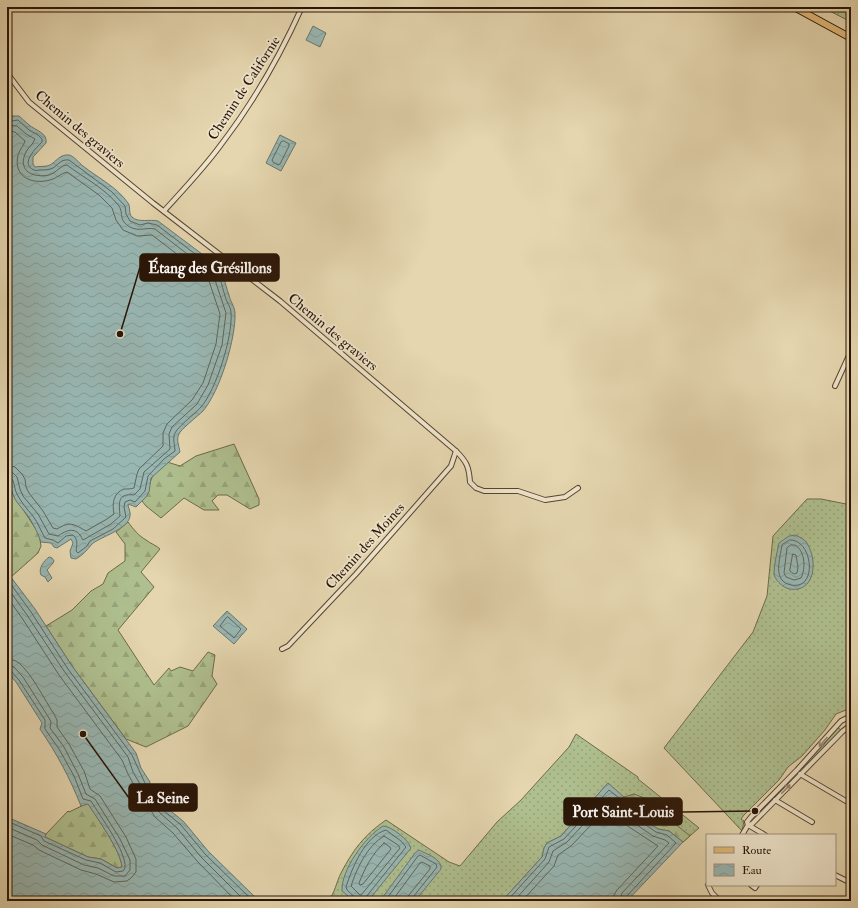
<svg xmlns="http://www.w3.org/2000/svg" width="858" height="908" font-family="'IM FELL Double Pica',serif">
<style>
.grass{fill:url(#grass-dots);stroke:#6c6a4a}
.forest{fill:url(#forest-firs);stroke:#6c6a4a}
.water{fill:url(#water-waves);stroke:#6b766e}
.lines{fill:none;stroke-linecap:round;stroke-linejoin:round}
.shore{stroke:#60665c;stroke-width:1}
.street-casing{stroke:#574430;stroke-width:6}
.primary-casing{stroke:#281406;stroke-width:8}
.street{stroke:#eee4cb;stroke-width:4}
.primary{stroke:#e2bb78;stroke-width:6}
.oneway{stroke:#958672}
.labels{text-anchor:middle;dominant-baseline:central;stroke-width:3.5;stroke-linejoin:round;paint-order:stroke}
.street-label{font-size:14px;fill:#281406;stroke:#eee4cb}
.leader{fill:none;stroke:#281406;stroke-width:1.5}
.callout-dot{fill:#281406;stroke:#eee4cb;stroke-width:1.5}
.callout{fill:#281406;stroke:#281406;stroke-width:1.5}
.callout-label{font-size:15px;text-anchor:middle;font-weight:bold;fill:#fff}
</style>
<defs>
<pattern id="grass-dots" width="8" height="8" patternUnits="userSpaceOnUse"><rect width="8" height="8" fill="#afbf8f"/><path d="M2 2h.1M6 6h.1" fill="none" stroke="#97a37a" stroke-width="1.8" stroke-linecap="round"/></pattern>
<pattern id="forest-firs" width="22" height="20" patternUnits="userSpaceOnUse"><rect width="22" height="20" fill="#afbf8f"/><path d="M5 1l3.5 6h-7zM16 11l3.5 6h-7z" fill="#97a37a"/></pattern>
<pattern id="water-waves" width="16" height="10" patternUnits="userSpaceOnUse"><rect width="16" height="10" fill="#98b7b3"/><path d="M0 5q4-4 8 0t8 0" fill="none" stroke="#839c98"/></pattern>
</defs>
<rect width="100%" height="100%" fill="#e5d6af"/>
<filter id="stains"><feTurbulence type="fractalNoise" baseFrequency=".005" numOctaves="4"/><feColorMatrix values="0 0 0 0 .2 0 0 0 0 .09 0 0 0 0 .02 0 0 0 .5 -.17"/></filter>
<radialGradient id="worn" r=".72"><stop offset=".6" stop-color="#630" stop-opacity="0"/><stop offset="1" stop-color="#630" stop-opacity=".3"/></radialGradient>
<g class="grass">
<path d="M822,7H851V22Z"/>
<path d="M807,499H821L851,505V708L836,714L825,730L802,756L788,767L779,780L744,815L741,819L744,821L742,831L664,748L753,632L767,596L773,536Z"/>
<path d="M837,727L841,730L804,768L802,766Z"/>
<path d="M576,734L638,777V779L699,828L683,842L669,831L658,829L608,783L561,836L547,843L544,848L542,857L502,901H328C335,893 336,883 341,873C353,850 364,835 386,820L449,862L460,866L497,822L521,800L569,747Z"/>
</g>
<g class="forest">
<path d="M234,444L259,499V505L250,509L227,495H218L212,501L219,510H204L184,498L161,518L146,506L142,501C149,494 148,488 151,480C153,473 162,467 167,462L180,466L196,456Z"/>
<path d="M7,479L10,482L11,491L39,534L41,546L38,553L11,577L7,572Z"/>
<path d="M128,522C133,529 139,536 146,540C151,544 156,545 160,549L141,572L154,587L118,630L154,685L169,668L171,671L180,667L193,671L208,652L215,655L212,676L217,684L188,726L146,747L126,739L72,666L46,626L72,610L91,591L103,584L108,573L125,561V544L116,532Z"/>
<path d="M634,794L647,799L669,813L674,823L690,836L683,842L669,831L658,829L626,807L624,797Z"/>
<path d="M88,803C97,818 121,851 122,867L117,868L101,859L88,857L45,837L46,834L68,811L69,812Z"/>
</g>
<g class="water">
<path d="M313,26L326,33L320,47L306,40Z"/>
<path d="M7,113L10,116H19C22,119 26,122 29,125C35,130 48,133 46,143L33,157V164L35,167C40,166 46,167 50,165C57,161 60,154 69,155C74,156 79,163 83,166C98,178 117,187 128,203C131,207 128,213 132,217C138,223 150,219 158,221L214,263C225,273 224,282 229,295C230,301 235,307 235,313C236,338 220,391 203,411C199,415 180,430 179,434C176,439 179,446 180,452L151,478L149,492L146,497L136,507L128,504C128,508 131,512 130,516C129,529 100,537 92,544C87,550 83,555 76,559L71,558L70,551L73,543L71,539L57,548L54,547L51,543L41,542C38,534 35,527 30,519C26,512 19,506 15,499C11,492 11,484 7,479Z"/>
<path d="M280,135L296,143L281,171L266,163Z"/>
<path d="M796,535C801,538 806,540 808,545C816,559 816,585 798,589C792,590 787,589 783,586C779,583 775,579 774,574C774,564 777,553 779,543L789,536Z"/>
<path d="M49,557L52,558L54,561L53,563L47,570L52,578L48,582L45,577L41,575C38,568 44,561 49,557Z"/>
<path d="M7,572L35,609L72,666L136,753L141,768L150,782L149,789L153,794L160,795L166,807L184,822L208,851L259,901H7V817L46,834L45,837L88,857L101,859L117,868L122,867C121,851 97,818 88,804L81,806C70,778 57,754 40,729L42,723L16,682L7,672Z"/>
<path d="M227,611L247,629L234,644L213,626Z"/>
<path d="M608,783L624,797L626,807L658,829L669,831L683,842L627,901H502L542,857L544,848L547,843L561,836Z"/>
<path d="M383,826C391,826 409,840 411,848L368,901H354L342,891C341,870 365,837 383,826Z"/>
<path d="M419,850C427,854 442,859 441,869L415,901H380L415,853Z"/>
</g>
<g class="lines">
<g class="shore">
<path d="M7,119L12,121L18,120L29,130L38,135L42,139V142C37,147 19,164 34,170C35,171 39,170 40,170C45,170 49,170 53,168C59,164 61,159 69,160L112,192L125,206L126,214L130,221L140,225L148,223L157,225L211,266C221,274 221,284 225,296C226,301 231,307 231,313C233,336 216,390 201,407C194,415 175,428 174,436C173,441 175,446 175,451L164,459L148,476L145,491L135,502L130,500L125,502L124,507L126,517L113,529L90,541L87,546L78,553L76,551C77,545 78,539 73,535L66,536L58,543L53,540L45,538C41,531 38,523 33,516C27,509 21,502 17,494C13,487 16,478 7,476"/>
<path d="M7,125L17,126L26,134L35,139C33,145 27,148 25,154C18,172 34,178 49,175C56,173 61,165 67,165C84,178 106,189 119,206C124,214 118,220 130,227C139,232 146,227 155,229L213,274L226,313L222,345L208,385L197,404L172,427L169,434L170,449L144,472L140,489L134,495C117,493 119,503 120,516L111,524L83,540C82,539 81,536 80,535C73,526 64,532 58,536L49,534L38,514L23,496L20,489L17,477L13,473L7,471"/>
<path d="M7,131L15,132L25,141C24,145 20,149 18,155C13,177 32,185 50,180C56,179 61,173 67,172L99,195L112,208L116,220L123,230L137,236L152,235L208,278L220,314L216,344L203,383L192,400L167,424L163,433V446L139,469L137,474L134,488C131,489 128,489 124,489C113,493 112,504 114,514L107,519L86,531C74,524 70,521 57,529L53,528L43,511L29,493L26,487L25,479L22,474L15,467L7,465"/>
<path d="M284,141L289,144V146L280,164L278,165L273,162L272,160L281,142Z"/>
<path d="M790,540C807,539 815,569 805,581C802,585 796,586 791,585C772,581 780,559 782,545Z"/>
<path d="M791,545H795C805,551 806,568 801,578L794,580L786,577L784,573L787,548Z"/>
<path d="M793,554L796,555L798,567L797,573L794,574L790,571Z"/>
<path d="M7,579L31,612L68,669L132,755C136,764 140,772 144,781C149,790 141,795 157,799L163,810L181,825L205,854L253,901"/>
<path d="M7,587L27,615L64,671L128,757L133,772L140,784L141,793L146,800L154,804L160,813L177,828L201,857L245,901"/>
<path d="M7,597L22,618L59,675L122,760L128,774L134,785L135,795L141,803L150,809L155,817L173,833L197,861L236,901"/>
<path d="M228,617L241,629L234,638L220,626L226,618Z"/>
<path d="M7,659C11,659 15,660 19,663C32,674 44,699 54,714L57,720V727L69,744L84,771L90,789L100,796L126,837L136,859V872L132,877L127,881L114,882L96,874L81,870L39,850L33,845L7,834"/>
<path d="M7,665L14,667L23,677L49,718L51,722L50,728L64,747L78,774L86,794L95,799L120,839L130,860V870L125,876H114L98,868L84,865L42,845L37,840L7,827"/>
<path d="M7,670L11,671L19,680L45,720V729L59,749L74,776L83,799L91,801C100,816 127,852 125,868L123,871L116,872L100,863L86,860L44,841L41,836L7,821"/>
<path d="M384,836L398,845L400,848L362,894L360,895L351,886C357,868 367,846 384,836Z"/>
<path d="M384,843L390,847L391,849L363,884L360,885L359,883C365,868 372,854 384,843Z"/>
<path d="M356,901C355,894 347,893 346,887C352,868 365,836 386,830L401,841L406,847L366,897L365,901"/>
<path d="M385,901L418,856L420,855L436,864L437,867L413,897L412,901"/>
<path d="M392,901L420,863L422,862L430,866V869L409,895L407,901"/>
<path d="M507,901L545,859L549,847L564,839L609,790L620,799L624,810L656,832L667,835L676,843L626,897L625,901"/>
<path d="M514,901L549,862L553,851L567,842L609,797C618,802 615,808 621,814L653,836L665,840L669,843L622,893L620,901"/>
<path d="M522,901L554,866L558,855L571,846L609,806L617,819L658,846L617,890L614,895V901"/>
</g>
<defs>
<g id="street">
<path d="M7,73L29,102L153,203L280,301L456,451C467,462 469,467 470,482L476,488L484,491H518L545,500L565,497L578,488"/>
<path d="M164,211C183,190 203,169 220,146C253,103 280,56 302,7"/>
<path d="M835,386L851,351"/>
<path d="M282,649L288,646L356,574L451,466L456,451"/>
<path d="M800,774L851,804"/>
<path d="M775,800L812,822"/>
<path d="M748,825L747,822L751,817L797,770L841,721L851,716"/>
<path d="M748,825L765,835"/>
<path d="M742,835L748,825L752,824L843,731L851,725"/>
<path d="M835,875L851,883"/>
<path d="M708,885L712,893L720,901"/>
<path d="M751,885L755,888L757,885"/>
</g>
<path id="primary" d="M794,7L851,38"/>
</defs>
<use href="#street" class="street-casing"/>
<use href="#primary" class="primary-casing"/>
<use href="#street" class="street"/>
<use href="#primary" class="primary"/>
</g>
<defs><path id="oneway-shaft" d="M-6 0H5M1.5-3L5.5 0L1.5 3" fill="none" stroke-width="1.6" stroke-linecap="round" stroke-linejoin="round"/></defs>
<g class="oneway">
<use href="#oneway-shaft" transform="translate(823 742) rotate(132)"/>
<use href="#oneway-shaft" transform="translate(786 789) rotate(-46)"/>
</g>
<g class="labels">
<g class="street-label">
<text transform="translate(244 88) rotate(-57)">Chemin de Californie</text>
<text transform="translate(80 129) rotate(40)">Chemin des graviers</text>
<text transform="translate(333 332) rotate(40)">Chemin des graviers</text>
<text transform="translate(365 546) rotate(-48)">Chemin des Moines</text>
</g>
</g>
<path class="leader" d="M120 334L140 267M83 734L129 798M755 811L682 812"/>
<g class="callout-dot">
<circle cx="120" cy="334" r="4"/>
<circle cx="83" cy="734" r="4"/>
<circle cx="755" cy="811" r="4"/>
</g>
<g class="callout">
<rect x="140" y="254" width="139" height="27" rx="4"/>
<rect x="129" y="784" width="68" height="27" rx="4"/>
<rect x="564" y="798" width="118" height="27" rx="4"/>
</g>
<g class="callout-label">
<text x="210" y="273">Étang des Grésillons</text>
<text x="163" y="803">La Seine</text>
<text x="623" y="817">Port Saint-Louis</text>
</g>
<rect width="858" height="908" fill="none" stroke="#e5d6af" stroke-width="24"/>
<rect x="8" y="8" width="842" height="892" fill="none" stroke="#281406" stroke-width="2"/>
<rect x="12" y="12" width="834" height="884" fill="none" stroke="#281406"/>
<rect x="706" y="834" width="130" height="52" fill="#eee4cb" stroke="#9f917c"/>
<rect x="714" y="847" width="20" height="6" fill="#e2bb78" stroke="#9f917c"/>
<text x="742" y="854" font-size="12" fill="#281406">Route</text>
<rect x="714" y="864" width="20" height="12" fill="url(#water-waves)" stroke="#9f917c"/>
<text x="742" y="874" font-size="12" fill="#281406">Eau</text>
<rect width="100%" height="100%" filter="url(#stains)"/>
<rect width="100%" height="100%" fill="url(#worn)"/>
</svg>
